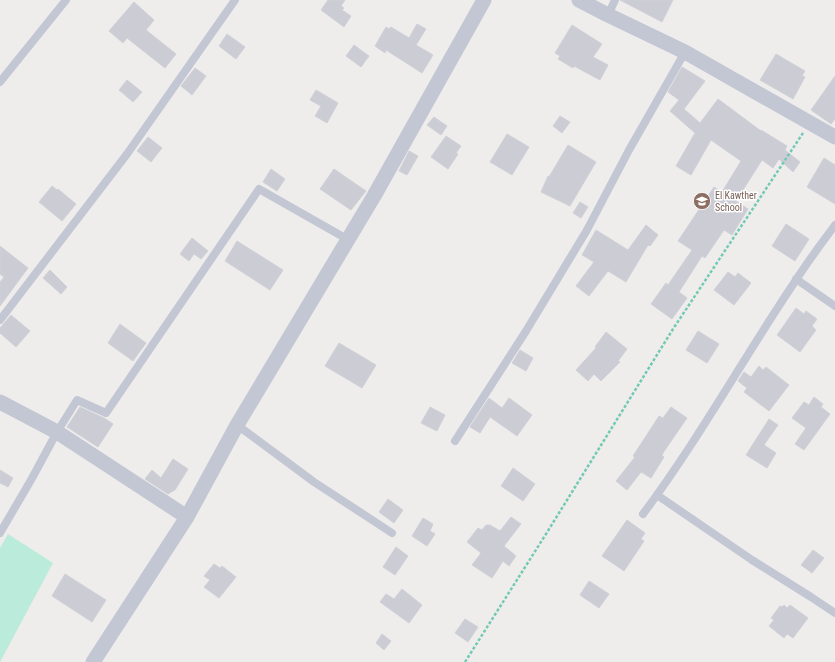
<svg xmlns="http://www.w3.org/2000/svg" width="835" height="662" font-family="'Roboto Condensed',sans-serif">
<style>
.green{fill:#bbecdb}
.building{fill:#cccdd4;stroke:#d0d0d8}
.lines{fill:none;stroke-linecap:round;stroke-linejoin:round}
.path{stroke:#74c9b5;stroke-width:2.5;stroke-dasharray:3 2;stroke-linecap:butt}
.service{stroke:#c3c7d3;stroke-width:8}
.minor{stroke:#c3c7d3;stroke-width:15}
.labels{text-anchor:middle;dominant-baseline:central;stroke-width:3;stroke-linejoin:round;paint-order:stroke}
.education-label{font-size:10px;fill:#785e54;stroke:#fff;text-anchor:start}
</style>
<rect width="100%" height="100%" fill="#efedec"/>
<path class="green" d="M8,534L53,563L0,662V548Z"/>
<g class="building">
<path d="M328,0H345L341,6L344,8L342,10L351,16L344,27L321,10Z"/>
<path d="M620,0H673L662,22Z"/>
<path d="M134,2L154,20L146,30L176,54L165,68L127,38L123,43L109,31Z"/>
<path d="M417,24L426,29L416,45L433,55L422,73L386,50L385,53L375,46L386,27L389,29L391,27L409,38Z"/>
<path d="M572,25L602,44L593,57L608,65L600,80L574,66L573,68L558,59L560,56L555,53Z"/>
<path d="M227,34L245,47L236,59L219,46Z"/>
<path d="M354,45L369,56L361,67L346,56Z"/>
<path d="M776,54L805,71L802,76L805,77L793,99L760,80Z"/>
<path d="M682,67L705,81L684,109L700,123L718,99L761,131V130L787,146L785,150L800,162L793,172L779,159L773,168L762,160L736,201L748,209L732,235L724,230L705,258L702,256L679,292L687,298L672,319L651,304L666,283L668,285L692,250L678,241L714,187L722,192L741,161L711,140L691,175L676,166L695,133L670,111L679,100L668,92Z"/>
<path d="M195,68L206,76L192,95L181,86Z"/>
<path d="M835,76V119L831,124L811,110Z"/>
<path d="M127,80L142,92L133,102L119,90Z"/>
<path d="M316,90L338,103L327,123L315,116L321,106L310,100Z"/>
<path d="M560,116L570,122L562,133L553,126Z"/>
<path d="M434,117L447,126L441,135L427,125Z"/>
<path d="M507,134L529,147L512,175L490,162Z"/>
<path d="M446,136L461,146L456,153L458,154L448,169L431,157Z"/>
<path d="M148,137L162,148L151,162L137,151Z"/>
<path d="M568,145L596,162L570,206L541,192L548,176L549,177Z"/>
<path d="M409,151L418,156L407,175L399,171Z"/>
<path d="M824,158L835,165V204L807,187Z"/>
<path d="M271,169L285,179L277,191L263,182Z"/>
<path d="M334,169L366,191L351,210L320,189Z"/>
<path d="M52,186L57,190L58,189L76,204L62,221L39,202Z"/>
<path d="M580,202L588,207L581,218L573,213Z"/>
<path d="M786,224L809,239L795,261L772,246Z"/>
<path d="M646,225L658,235L650,246L648,245L626,282L608,271L589,296L576,286L594,262L582,255L596,230L628,250Z"/>
<path d="M192,238L208,251L201,259L194,254L189,261L180,254Z"/>
<path d="M237,241L283,270L270,290L225,261Z"/>
<path d="M0,246L28,268L0,306V282L4,277L0,274Z"/>
<path d="M50,270L67,287L61,294L43,278Z"/>
<path d="M728,272L735,277L738,273L751,283L734,305L714,290Z"/>
<path d="M796,308L804,314L806,311L817,319L812,326L816,330L800,352L777,335Z"/>
<path d="M11,315L30,331L16,347L0,333V328Z"/>
<path d="M120,324L146,343L133,361L108,343Z"/>
<path d="M698,331L719,344L707,363L686,350Z"/>
<path d="M606,332L627,349L618,361L620,362L601,381L594,374L588,381L576,370L596,348L595,347Z"/>
<path d="M339,343L376,365L362,388L325,366Z"/>
<path d="M520,350L533,358L526,371L512,363Z"/>
<path d="M759,366L763,370L766,367L789,385L769,411L744,392L747,388L738,381L744,372L751,377Z"/>
<path d="M814,397L823,404L821,407L830,414L804,450L795,444L806,428L792,418L804,402L809,405Z"/>
<path d="M489,398L502,408L509,398L532,415L517,436L490,417L480,433L470,427Z"/>
<path d="M80,407L104,418L113,424L98,447L67,427Z"/>
<path d="M430,407L445,415L437,431L421,423Z"/>
<path d="M671,407L687,418L663,453L662,456L664,457L651,478L641,472L627,490L616,481L635,457L633,456L659,416L663,418Z"/>
<path d="M769,419L778,425L764,445L776,453L767,468L746,455Z"/>
<path d="M173,459L188,469L175,490L168,494L145,479L152,470L161,478Z"/>
<path d="M513,468L535,484L523,501L501,486Z"/>
<path d="M0,470L13,478L8,487L0,483Z"/>
<path d="M388,499L403,510L394,523L379,512Z"/>
<path d="M511,517L521,524L504,546L516,556L509,566L503,561L492,578L472,565L481,553L467,542L478,528L482,530L486,525H490L500,531Z"/>
<path d="M423,518L433,524L430,531L435,534L427,546L412,536Z"/>
<path d="M627,520L645,533L641,539L644,541L624,571L602,556Z"/>
<path d="M396,547L408,556L395,575L383,567Z"/>
<path d="M813,550L824,558L812,573L801,565Z"/>
<path d="M214,564L220,568L222,566L236,577L219,598L204,587L210,580L204,576Z"/>
<path d="M65,574L106,600L92,622L52,596Z"/>
<path d="M589,581L609,594L599,608L580,595Z"/>
<path d="M402,589L422,605L409,623L380,602L386,594L394,599Z"/>
<path d="M784,605L787,608L790,605L808,618L793,638L787,634L784,638L769,626L774,620L771,618L780,606L782,607Z"/>
<path d="M465,619L478,627L468,642L455,633Z"/>
<path d="M382,634L391,641L384,650L376,643Z"/>
</g>
<g class="lines">
<path class="path" d="M465,662L546,534L673,329L803,133"/>
<g class="service">
<path d="M608,15L615,0"/>
<path d="M0,82L66,0"/>
<path d="M796,279L835,306"/>
<path d="M0,320L127,154L235,0"/>
<path d="M237,425L314,482L392,533"/>
<path d="M455,441L526,331L587,230L629,150L685,52"/>
<path d="M657,495L752,560L811,597L835,613"/>
<path d="M643,514C699,439 744,357 796,280C808,261 822,243 835,225"/>
<path d="M0,533L31,480L57,432L77,400L106,413L259,189L347,239"/>
</g>
<g class="minor">
<path d="M579,0L608,15L685,52L835,137"/>
<path d="M0,402L57,432L187,517"/>
<path d="M93,662L187,517L237,425L374,196L484,0"/>
</g>
</g>
<defs>
<symbol id="school-disc" viewBox="-11 -11 22 22"><circle r="9.5" fill="#8d6e63" stroke="#fff"/><path d="M0-5L7-2L0 1L-7-2ZM-4 1L0 2.5L4 1V4Q0 6-4 4Z" fill="#fff"/></symbol>
</defs>
<g fill-rule="evenodd">
<use href="#school-disc" x="692" y="191" width="20" height="20"/>
</g>
<g class="labels">
<g class="education-label">
<text x="715" y="195">El Kawther<tspan x="715" dy="12">School</tspan></text>
</g>
</g>
</svg>
